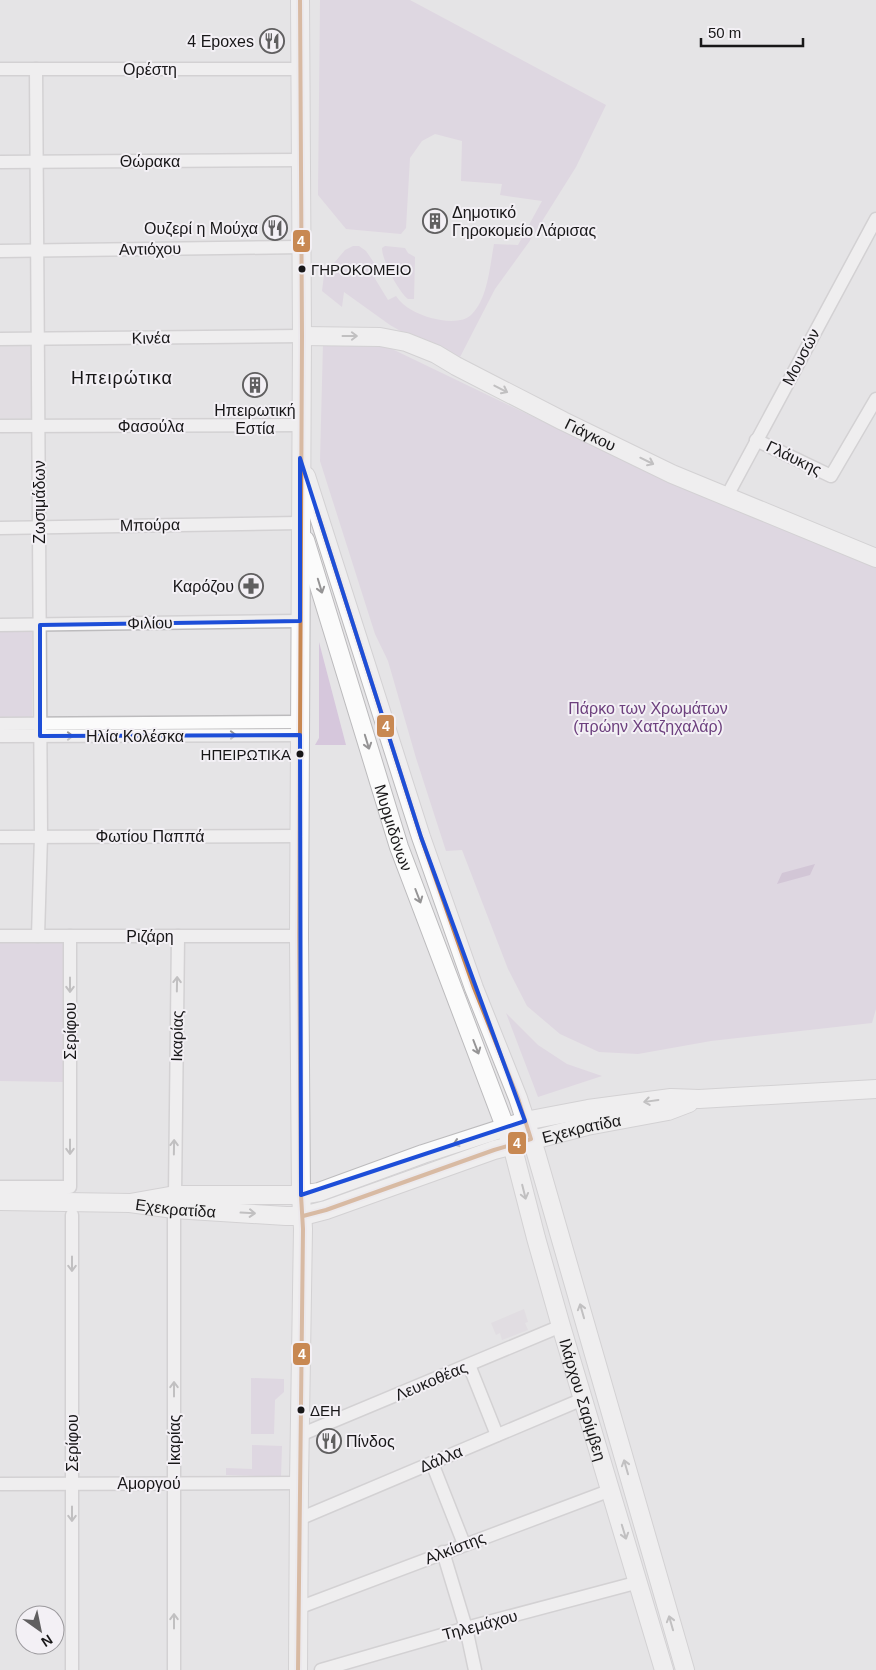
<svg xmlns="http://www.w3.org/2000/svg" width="876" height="1670" font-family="Arial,sans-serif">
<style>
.built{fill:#dbd6dd}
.green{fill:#d6c7dc}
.water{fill:#bba2c4}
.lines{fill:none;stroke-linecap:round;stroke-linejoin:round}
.street-casing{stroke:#bcbbbd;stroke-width:15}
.secondary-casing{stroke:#bcbbbd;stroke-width:20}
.street{stroke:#fbfbfb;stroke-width:12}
.secondary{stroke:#fbfbfb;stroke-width:18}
.bus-1-casing{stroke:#f3f0f5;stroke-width:8}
.bus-1{stroke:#c88852;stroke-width:4}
.oneway{stroke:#959495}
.marked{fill:none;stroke:#1d4ed8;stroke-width:4;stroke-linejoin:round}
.bus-dot{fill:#181718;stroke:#f3f0f5;stroke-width:2}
.labels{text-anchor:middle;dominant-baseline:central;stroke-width:4;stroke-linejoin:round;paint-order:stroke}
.bus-label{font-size:15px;fill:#181718;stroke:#f3f0f5;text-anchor:start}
.poi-label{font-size:16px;fill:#181718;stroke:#f3f0f5;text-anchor:end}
.street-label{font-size:16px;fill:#181718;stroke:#f3f0f5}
.park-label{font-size:16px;fill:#6d407e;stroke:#f3f0f5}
.neighbourhood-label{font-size:18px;letter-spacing:1px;fill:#181718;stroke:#f3f0f5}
.line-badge{stroke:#f3f0f5;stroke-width:2}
.badge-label{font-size:14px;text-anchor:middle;font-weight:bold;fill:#fff}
</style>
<rect width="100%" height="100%" fill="#e5e4e6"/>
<g class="built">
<rect x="0" y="344" width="33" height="75"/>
<path d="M524,1309L528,1322L525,1323L528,1330L502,1340L500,1333L496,1335L491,1323Z"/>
</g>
<g class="green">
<path d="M320,0H410L606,105L576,167L529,242L495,289L459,359L423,344L390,325L344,292L342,307L322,291L324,275L345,250L353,246H359L366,251L381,273L374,277L388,300L396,296C404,308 418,314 431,318C443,321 463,324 472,314C488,298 490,265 494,244L518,245L542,201L500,195L502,184L461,181L462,141L435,134L422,141L410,158L406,228L401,234L346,229L318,195Z"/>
<path d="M385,246L405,248L408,253L415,257L414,299H408C398,291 382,260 382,248Z"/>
<path d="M323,343H377L390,348L644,470L700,492L876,567V1009L872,1023L711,1041L638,1054L599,1052L560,1034L527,1006L508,969L462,850L446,851L416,758L388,661L375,634L320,461Z"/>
<path d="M32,629V717H0V630Z"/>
<path d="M319,642L346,745H315L319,738Z"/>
<path d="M0,942H65L64,1082L0,1081Z"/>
<path d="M506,1013L538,1045L567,1064L602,1076L538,1097Z"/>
<path d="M251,1378L284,1379V1392L275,1400L274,1434H251Z"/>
<path d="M252,1445L282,1446L281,1477L226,1475V1468L252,1469Z"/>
</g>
<path class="water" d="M815,864L810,875L777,884L782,873Z"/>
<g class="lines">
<defs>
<g id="street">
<path d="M0,69H300"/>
<path d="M36,69L41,836L38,936"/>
<path d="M0,162L300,160"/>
<path d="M0,251L301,247"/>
<path d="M0,339L302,336"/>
<path d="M0,426L301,425"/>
<path d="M756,440L831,476L876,399"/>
<path d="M727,496L876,219"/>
<path d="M0,528L300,523"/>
<path d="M0,625L300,621"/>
<path d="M0,724L300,722"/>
<path d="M0,736L300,735"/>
<path d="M0,837L300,836"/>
<path d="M0,936H299"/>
<path d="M0,1187H70V936"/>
<path d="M175,1195L178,936"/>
<path d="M174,1209V1670"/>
<path d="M469,1365L497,1435"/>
<path d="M300,1435L561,1326"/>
<path d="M432,1463L464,1544"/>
<path d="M0,1484L299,1483"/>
<path d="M299,1519L583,1399"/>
<path d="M443,1552L466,1628L475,1670"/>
<path d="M298,1608L611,1490"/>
<path d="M72,1670V1215"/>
<path d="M321,1670L466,1628L639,1582"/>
</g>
<g id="secondary">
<path id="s1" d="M302,336L380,337L406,342L436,354L456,366L563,421L672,474L876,558"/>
<path d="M306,476L421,837L474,988L518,1098L536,1153L685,1670"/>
<path id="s2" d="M305,540L399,847L512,1145L536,1238L561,1326L664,1670"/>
<path id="s3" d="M0,1201L130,1203L174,1209L286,1216H303L326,1210L494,1150L587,1126L668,1111L689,1103"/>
<path d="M130,1203L175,1195H301L319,1192L423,1154L525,1121L588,1109L671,1098L699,1099L876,1089"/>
<path d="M298,1670L299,1483L303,1229L301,1195L299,936L302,336L300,0"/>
</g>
</defs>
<use href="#street" class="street-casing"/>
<use href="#secondary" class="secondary-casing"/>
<use href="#street" class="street"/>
<use href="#secondary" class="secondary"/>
<defs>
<g id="bus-1">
<path d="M303,1216L326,1210L494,1150L531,1139L518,1098L474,988L421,837L317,511"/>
<path d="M298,1670L303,1229L301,1195L299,936L302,336L300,0"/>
</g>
</defs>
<use href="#bus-1" class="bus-1-casing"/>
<use href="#bus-1" class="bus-1"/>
</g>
<defs><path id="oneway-shaft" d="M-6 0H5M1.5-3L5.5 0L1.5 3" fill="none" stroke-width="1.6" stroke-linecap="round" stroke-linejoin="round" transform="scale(1.25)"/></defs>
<g class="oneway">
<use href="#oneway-shaft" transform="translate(350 336)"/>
<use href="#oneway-shaft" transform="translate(501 389) rotate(27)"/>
<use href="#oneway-shaft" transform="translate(647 461) rotate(26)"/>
<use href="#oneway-shaft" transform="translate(320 586) rotate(73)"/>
<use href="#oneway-shaft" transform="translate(229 735)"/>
<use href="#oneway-shaft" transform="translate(66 736)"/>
<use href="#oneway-shaft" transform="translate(367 742) rotate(73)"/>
<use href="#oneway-shaft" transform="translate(418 896) rotate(69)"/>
<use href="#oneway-shaft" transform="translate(177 984) rotate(-89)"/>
<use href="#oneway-shaft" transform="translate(70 985) rotate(90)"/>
<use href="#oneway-shaft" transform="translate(476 1047) rotate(69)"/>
<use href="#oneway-shaft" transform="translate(651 1101) rotate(172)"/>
<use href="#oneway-shaft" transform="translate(460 1142) rotate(161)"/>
<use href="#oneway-shaft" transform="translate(70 1147) rotate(90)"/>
<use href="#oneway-shaft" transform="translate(174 1147) rotate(-89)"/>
<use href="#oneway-shaft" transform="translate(524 1192) rotate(76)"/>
<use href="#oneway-shaft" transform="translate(248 1213) rotate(3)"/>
<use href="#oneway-shaft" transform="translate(72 1264) rotate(90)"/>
<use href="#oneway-shaft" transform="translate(582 1311) rotate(-106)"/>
<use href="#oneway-shaft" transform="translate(174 1389) rotate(-90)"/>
<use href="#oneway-shaft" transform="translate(626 1467) rotate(-106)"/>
<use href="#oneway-shaft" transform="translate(72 1514) rotate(90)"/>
<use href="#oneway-shaft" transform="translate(624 1532) rotate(73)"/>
<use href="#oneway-shaft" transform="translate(174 1621) rotate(-90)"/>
<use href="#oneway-shaft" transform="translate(671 1623) rotate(-106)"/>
</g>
<path d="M0 0H876V1670H0ZM300,458L421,837L525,1121L301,1195L300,735L40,736V625L300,621Z" fill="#e5e4e6" fill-opacity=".55" fill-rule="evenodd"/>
<path class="marked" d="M300,458L421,837L525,1121L301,1195L300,735L40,736V625L300,621Z"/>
<defs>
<symbol id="restaurant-ring" viewBox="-11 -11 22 22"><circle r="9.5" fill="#f3f0f5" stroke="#605f60" stroke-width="1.5"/><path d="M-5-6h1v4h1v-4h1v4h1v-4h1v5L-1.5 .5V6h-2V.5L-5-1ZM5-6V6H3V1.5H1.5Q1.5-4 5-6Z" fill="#605f60"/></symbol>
<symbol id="building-ring" viewBox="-11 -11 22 22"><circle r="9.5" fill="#f3f0f5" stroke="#605f60" stroke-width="1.5"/><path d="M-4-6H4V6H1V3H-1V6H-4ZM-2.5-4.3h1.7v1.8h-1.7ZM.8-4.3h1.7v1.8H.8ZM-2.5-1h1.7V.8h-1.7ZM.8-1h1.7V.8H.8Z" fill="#605f60"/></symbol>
<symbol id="pharmacy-ring" viewBox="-11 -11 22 22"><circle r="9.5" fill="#f3f0f5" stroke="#605f60" stroke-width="1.5"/><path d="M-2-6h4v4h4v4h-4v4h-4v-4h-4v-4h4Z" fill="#605f60"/></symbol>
</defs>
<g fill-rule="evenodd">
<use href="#restaurant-ring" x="258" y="27" width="28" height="28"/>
<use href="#building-ring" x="421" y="207" width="28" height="28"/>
<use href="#restaurant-ring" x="261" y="214" width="28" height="28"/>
<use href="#building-ring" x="241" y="371" width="28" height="28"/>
<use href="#pharmacy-ring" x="237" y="572" width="28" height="28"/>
<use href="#restaurant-ring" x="315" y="1427" width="28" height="28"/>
</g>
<g class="bus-dot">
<circle cx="302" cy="269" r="4.5"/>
<circle cx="300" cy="754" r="4.5"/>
<circle cx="301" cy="1410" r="4.5"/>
</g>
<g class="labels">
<g class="bus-label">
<text x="311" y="269">ΓΗΡΟΚΟΜΕΙΟ</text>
<text x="291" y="754" text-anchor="end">ΗΠΕΙΡΩΤΙΚΑ</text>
<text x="310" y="1410">ΔΕΗ</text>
</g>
<g class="poi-label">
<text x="254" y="41">4 Epoxes</text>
<text x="452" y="212" text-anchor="start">Δημοτικό<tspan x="452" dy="18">Γηροκομείο Λάρισας</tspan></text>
<text x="258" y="228">Ουζερί η Μούχα</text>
<text x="255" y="410" text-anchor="middle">Ηπειρωτική<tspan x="255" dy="18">Εστία</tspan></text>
<text x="234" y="586">Καρόζου</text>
<text x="346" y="1441" text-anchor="start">Πίνδος</text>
</g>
<g class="street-label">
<text x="150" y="69">Ορέστη</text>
<text x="150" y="161">Θώρακα</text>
<text transform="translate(150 249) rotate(-1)">Αντιόχου</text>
<text transform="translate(151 338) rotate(-1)">Κινέα</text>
<text transform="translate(801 357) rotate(-62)">Μουσών</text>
<text x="151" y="426">Φασούλα</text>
<text stroke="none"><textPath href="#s1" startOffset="311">Γιάγκου</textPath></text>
<text transform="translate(794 458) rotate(26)">Γλάυκης</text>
<text transform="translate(39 502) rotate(-90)">Ζωσιμάδων</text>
<text transform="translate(150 525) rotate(-1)">Μπούρα</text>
<text transform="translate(150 623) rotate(-1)">Φιλίου</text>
<text x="135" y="736">Ηλία Κολέσκα</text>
<text stroke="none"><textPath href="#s2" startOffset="301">Μυρμιδόνων</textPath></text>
<text x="150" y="836">Φωτίου Παππά</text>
<text x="150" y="936">Ριζάρη</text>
<text transform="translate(70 1031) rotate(-90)">Σερίφου</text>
<text transform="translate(177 1036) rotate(-89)">Ικαρίας</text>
<text stroke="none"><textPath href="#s3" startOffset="596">Εχεκρατίδα</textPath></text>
<text stroke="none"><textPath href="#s3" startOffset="176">Εχεκρατίδα</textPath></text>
<text transform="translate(431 1381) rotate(-23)">Λευκοθέας</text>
<text stroke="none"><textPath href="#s2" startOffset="904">Ιλάρχου Σαρίμβεη</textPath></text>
<text transform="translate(174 1440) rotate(-90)">Ικαρίας</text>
<text transform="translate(72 1443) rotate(-90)">Σερίφου</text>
<text transform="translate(441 1459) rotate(-23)">Δάλλα</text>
<text x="149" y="1483">Αμοργού</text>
<text transform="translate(455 1548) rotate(-21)">Αλκίστης</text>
<text transform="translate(480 1625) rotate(-15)">Τηλεμάχου</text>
</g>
<g class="park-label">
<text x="648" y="708">Πάρκο των Χρωμάτων<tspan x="648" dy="18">(πρώην Χατζηχαλάρ)</tspan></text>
</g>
<g class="neighbourhood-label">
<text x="122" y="378">Ηπειρώτικα</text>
</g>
</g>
<g class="line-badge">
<rect x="292" y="229" width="19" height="24" rx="5" fill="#c88852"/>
<rect x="376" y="714" width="19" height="24" rx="5" fill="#c88852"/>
<rect x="507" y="1131" width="20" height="24" rx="5" fill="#c88852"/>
<rect x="292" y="1342" width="19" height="24" rx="5" fill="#c88852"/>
</g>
<g class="badge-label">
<text x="301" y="246">4</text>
<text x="386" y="731">4</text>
<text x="517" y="1148">4</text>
<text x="302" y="1359">4</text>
</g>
<g transform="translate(40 1630) rotate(147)"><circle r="24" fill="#f3f0f5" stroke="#9b999d"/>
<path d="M0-4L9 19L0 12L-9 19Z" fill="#605f60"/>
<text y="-8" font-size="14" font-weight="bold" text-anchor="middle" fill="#181718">N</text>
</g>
<path d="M701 38v8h102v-8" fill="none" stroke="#181718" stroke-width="2.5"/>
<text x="708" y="38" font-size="15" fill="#181718" stroke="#f3f0f5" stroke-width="4" paint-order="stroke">50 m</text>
</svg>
